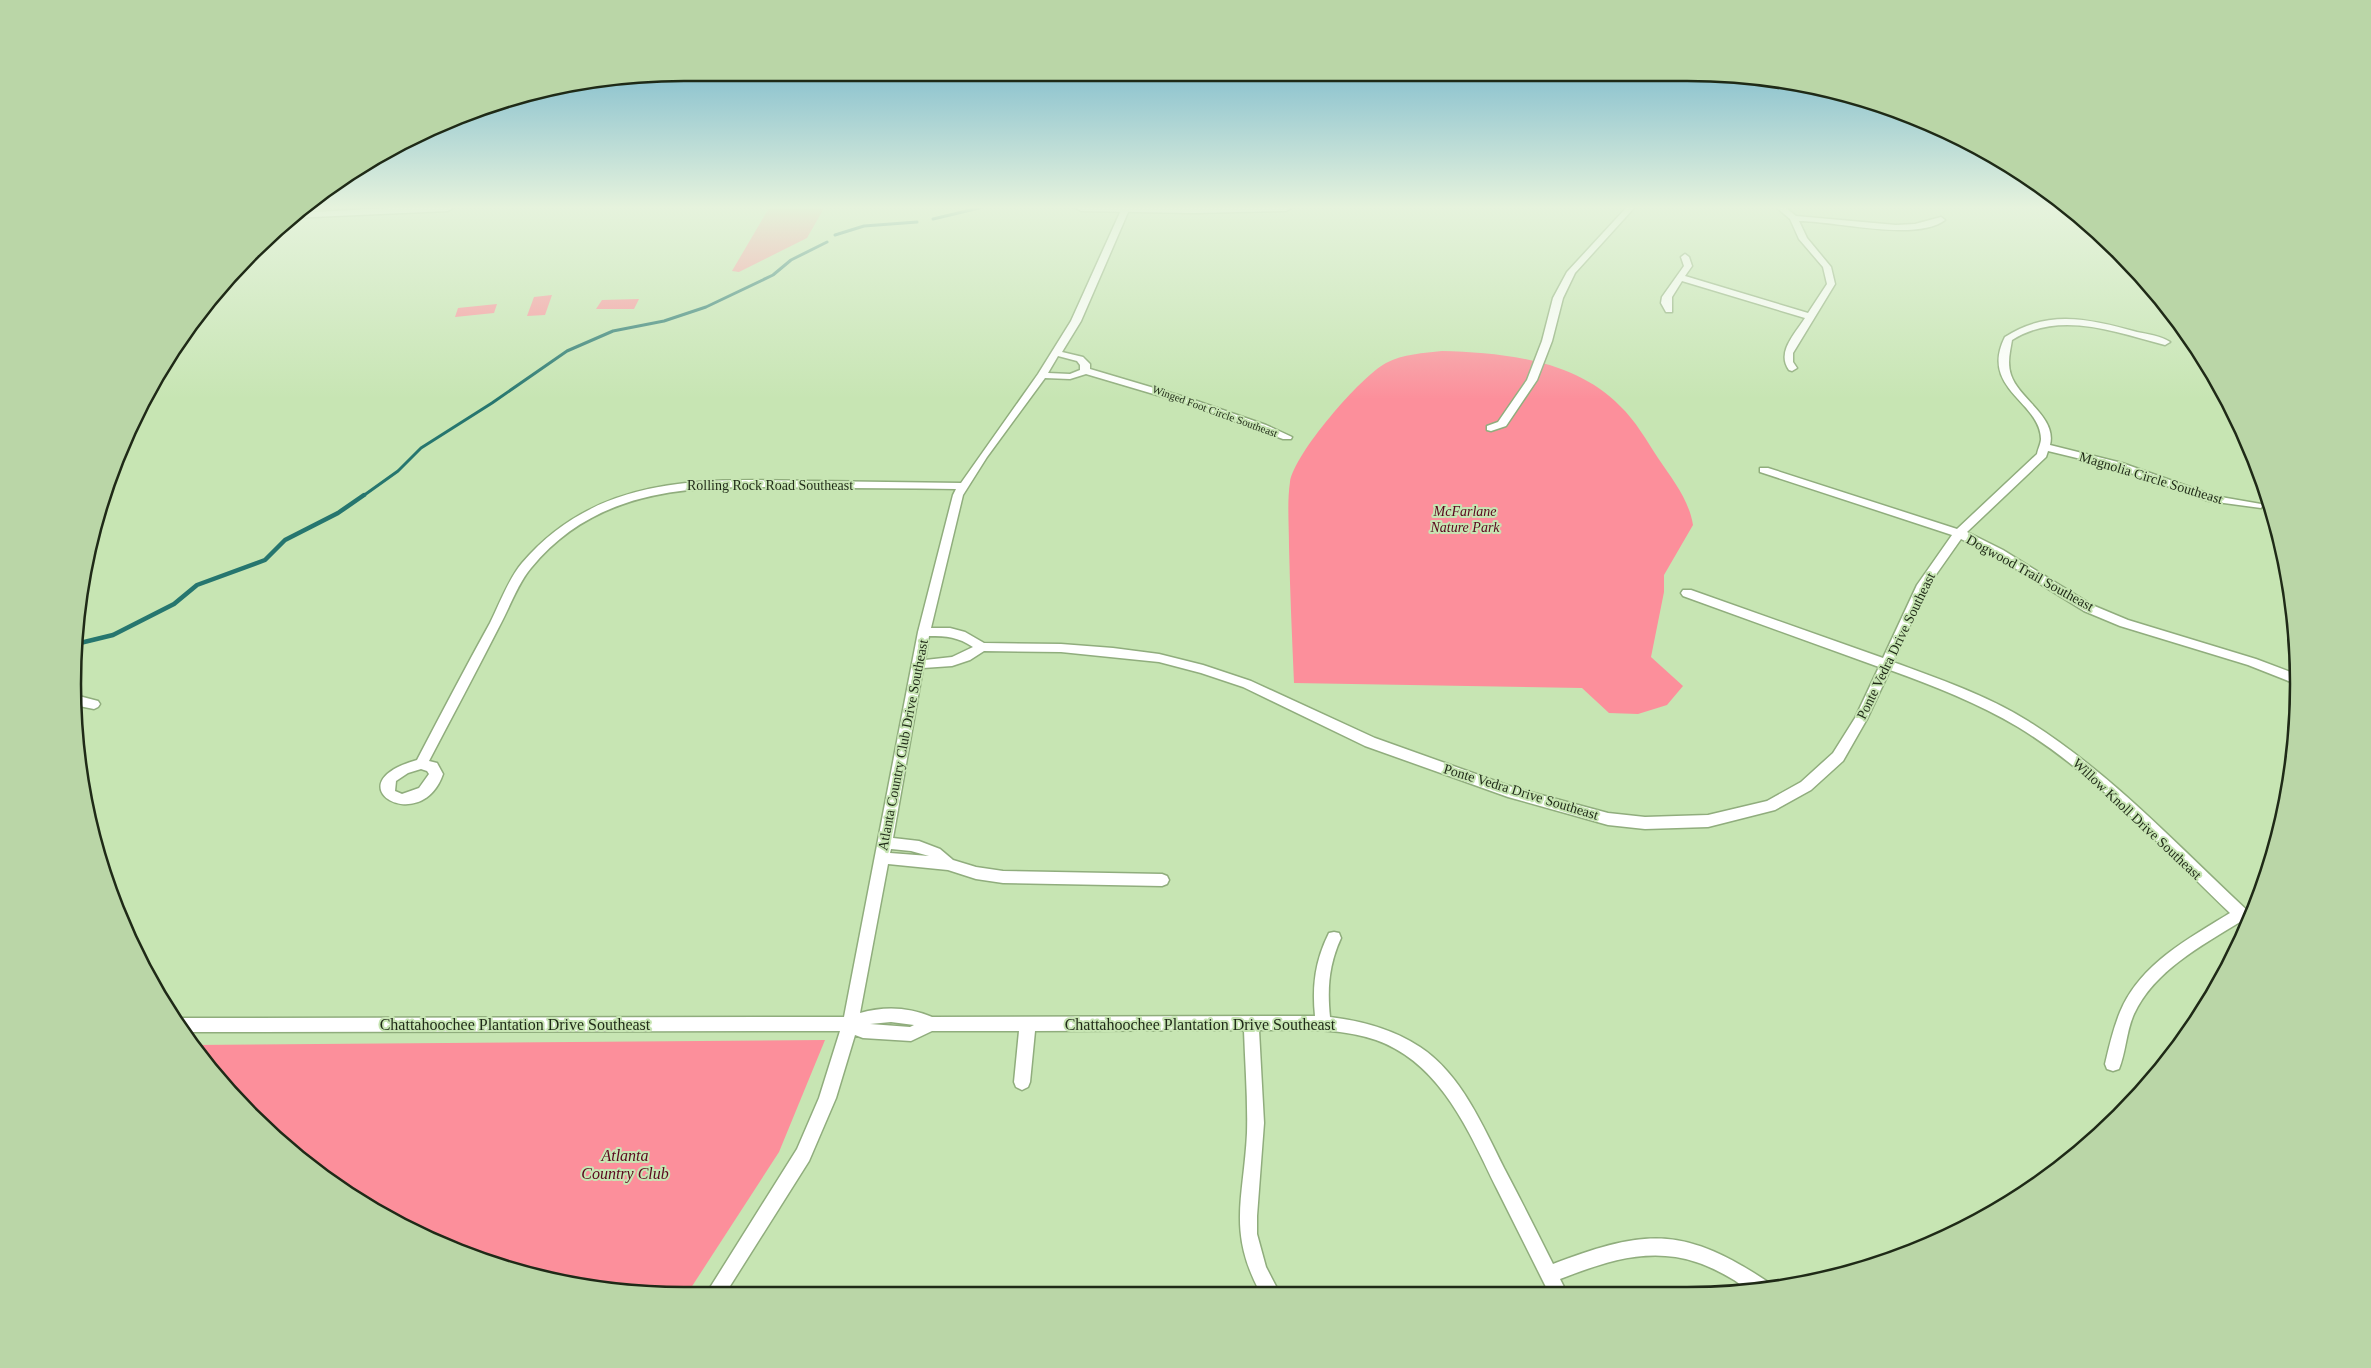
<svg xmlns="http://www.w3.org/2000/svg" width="2371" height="1368" font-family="'Times New Roman',serif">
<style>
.green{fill:#fc8f9b}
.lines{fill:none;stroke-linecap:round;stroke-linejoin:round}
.stream-far1{stroke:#26766f;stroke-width:3}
.stream{stroke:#26766f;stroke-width:4.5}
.minor-casing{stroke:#90ad7d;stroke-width:3}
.tertiary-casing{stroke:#90ad7d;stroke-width:3}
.minor{fill:#fff;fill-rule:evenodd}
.tertiary{fill:#fff;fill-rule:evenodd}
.labels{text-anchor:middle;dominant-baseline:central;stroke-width:4;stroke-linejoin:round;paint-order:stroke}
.far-street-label{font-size:11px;fill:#1f2a17;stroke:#c7e5b3}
.street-label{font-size:14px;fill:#1f2a17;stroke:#c7e5b3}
.park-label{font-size:14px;font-style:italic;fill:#59061d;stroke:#c7e5b3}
.near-street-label{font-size:16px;fill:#1f2a17;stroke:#c7e5b3}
.near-park-label{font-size:16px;font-style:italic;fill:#59061d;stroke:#c7e5b3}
.rim{fill:none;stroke:#1f2a17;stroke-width:2.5}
</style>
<rect width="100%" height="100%" fill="#c7e5b3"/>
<g class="green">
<path d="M769,208H824L807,238L739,272L732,271Z"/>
<path d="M552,295L545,315L527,316L534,297Z"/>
<path d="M639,299L634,309H596L602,300Z"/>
<path d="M497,304L494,313L455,317L458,308Z"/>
<path d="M1442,351C1504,353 1574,359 1620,406C1635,420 1647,441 1658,458C1673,480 1689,500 1693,525L1664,575V592L1651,657L1683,686L1667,705L1638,714L1609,713L1582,688L1294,683C1292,637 1290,592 1289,546C1289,525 1287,502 1290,482C1294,454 1361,376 1386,363C1403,354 1424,353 1442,351Z"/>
<path d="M825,1040L779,1152L687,1294H644L488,1263L378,1213L281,1144L224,1087L194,1045Z"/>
</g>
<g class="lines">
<g class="stream-far1">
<path d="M933,219L979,208"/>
<path d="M835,235L864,226L917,222"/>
<path d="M363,496L398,471L421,448L492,403L567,351L613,331L664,321L706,307L773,275L791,260L827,242"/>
</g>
<path class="stream" d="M76,644L113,635L174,604L197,585L265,560L285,540L338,513L364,495"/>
<defs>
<g id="minor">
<path d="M1122,208L1129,210L1081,321L1062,352L1083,357L1090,364V369L1191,399L1266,425L1292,437L1291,439H1283L1184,403L1086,374L1070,379L1045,378L987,457L963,495L931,628H950L965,632L984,643L1061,644L1113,648L1159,654L1203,665L1251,681L1375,738L1515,788L1608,813L1645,817L1708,815L1767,801L1801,782L1833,753L1855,718L1879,667L1683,596L1681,593L1683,590H1691L1883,658L1917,585L1952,535L1760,472V468H1768L1957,529L2037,454C2038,449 2041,443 2041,439C2040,401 1979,389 2005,337C2048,309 2090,319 2137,332C2147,334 2162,336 2170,342L2165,345C2115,332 2060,310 2012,340C2010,352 2007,363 2011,375C2019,399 2057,417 2050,445L2122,463L2215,496L2261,504L2262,506L2261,508L2209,501L2114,467L2048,451L2046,457L1967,532L2003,550L2092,605L2128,620L2256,659L2296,674V684L2248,665L2120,626L2084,611L1995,556L1961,539L1928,586L1893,662C1939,679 1987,695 2028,721C2111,773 2180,848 2251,914L2245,926L2240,922C2201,946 2154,971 2134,1014C2126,1032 2126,1052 2119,1069L2113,1071L2107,1069L2105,1064C2109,1047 2113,1029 2120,1012C2140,964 2188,939 2230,913C2164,850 2097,775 2018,727C1978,703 1934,686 1890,670L1867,719L1843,761L1811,790L1775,810L1708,827L1645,829L1608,825L1508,797L1365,746L1243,687L1201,673L1159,662L1061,652L984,651L970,660L952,666L923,668L893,838L919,841L940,849L953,860L976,867L1003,871L1162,874L1167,876L1169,880L1167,884L1162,886L1003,883L976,879L948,870L888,864L860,1013C885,1006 908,1007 932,1017L1315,1016C1312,986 1315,961 1329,933L1334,932L1339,933L1341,938C1329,964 1327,988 1330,1017C1362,1021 1393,1029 1420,1047C1461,1074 1483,1126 1504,1168C1521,1200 1537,1232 1553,1264C1647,1228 1685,1226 1771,1284L1773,1289C1767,1290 1757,1292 1750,1290C1745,1289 1739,1283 1734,1280C1722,1273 1709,1266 1696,1262C1649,1246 1604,1262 1560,1279L1566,1291H1548C1531,1257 1514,1223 1497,1189C1469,1132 1441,1063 1376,1040C1338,1027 1298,1030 1259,1030L1264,1123L1257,1216V1234L1266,1267L1279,1292H1260C1227,1231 1244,1197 1247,1133C1248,1099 1245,1064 1244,1030L1035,1031L1030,1082L1028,1087L1022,1090L1016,1087L1014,1082L1019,1031H932L911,1041L863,1038L855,1035L836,1098L809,1161L725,1294H706L797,1149L819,1098L840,1031L185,1032L176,1020L180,1018L844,1017L918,632L953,495L956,489C909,488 861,488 813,488C710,486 603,480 531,568C518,583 509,609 499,627C476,672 452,717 429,761L437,763L443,774C421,838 331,784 417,760C441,714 465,668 490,623C499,605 509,578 522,563C599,473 705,479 813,481C862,482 911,482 961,483L1038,374L1071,321ZM1058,356L1077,361L1080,365V370L1070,374L1048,373ZM929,636C947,636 958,637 973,647L952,657L925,660ZM421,769L427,771L429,774L419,788L402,794L395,791L396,781L408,773ZM891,849L911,851L929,856L890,853ZM891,1022L914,1025L910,1027L870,1024Z"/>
<path d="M1626,208H1634L1575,273L1563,298L1552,341L1537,380L1506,426L1491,431L1487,430V426L1498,422L1527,380L1542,341L1553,298L1567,272Z"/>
<path d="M1777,208H1786L1796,216L1896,225L1915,224L1941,217L1945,220C1917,242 1835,221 1799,221L1807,238L1831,267L1835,284L1793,353V362L1797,368L1792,371L1789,370C1776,352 1795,334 1805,318L1682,281L1672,297V312H1666L1661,303L1662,297L1684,266L1681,257L1685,254L1689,257L1692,266L1685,276L1808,313L1827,284L1823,267L1799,239L1790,219Z"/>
<path d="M75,695L98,701L100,704L98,707L94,709L74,705Z"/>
</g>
<g id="tertiary">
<path d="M391,208H453L448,211L290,218L296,213Z"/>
<path d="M1076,208H1291L1286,211L1193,213L1081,211Z"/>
</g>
</defs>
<use href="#minor" class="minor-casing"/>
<use href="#tertiary" class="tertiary-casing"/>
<use href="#minor" class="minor"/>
<use href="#tertiary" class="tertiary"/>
</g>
<linearGradient id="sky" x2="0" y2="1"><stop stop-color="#5ba8c7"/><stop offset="0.52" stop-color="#e6f3dd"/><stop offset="1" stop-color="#e6f3dd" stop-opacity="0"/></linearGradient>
<rect width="2371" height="399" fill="url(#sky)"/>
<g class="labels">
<g class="far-street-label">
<text transform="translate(1215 411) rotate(20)">Winged Foot Circle Southeast</text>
</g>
<g class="street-label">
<text transform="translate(2151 478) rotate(17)">Magnolia Circle Southeast</text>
<text x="770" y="485">Rolling Rock Road Southeast</text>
<text transform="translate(2030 573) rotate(29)">Dogwood Trail Southeast</text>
<text transform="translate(1896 646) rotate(-64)">Ponte Vedra Drive Southeast</text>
<text transform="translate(903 745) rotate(-79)">Atlanta Country Club Drive Southeast</text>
<text transform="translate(1521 792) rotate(17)">Ponte Vedra Drive Southeast</text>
<text transform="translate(2137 819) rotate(43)">Willow Knoll Drive Southeast</text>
</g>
<g class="park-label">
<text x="1465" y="511">McFarlane<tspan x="1465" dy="16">Nature Park</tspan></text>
</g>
<g class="near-street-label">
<text x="515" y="1024">Chattahoochee Plantation Drive Southeast</text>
<text x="1200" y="1024">Chattahoochee Plantation Drive Southeast</text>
</g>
<g class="near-park-label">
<text x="625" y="1155">Atlanta<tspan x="625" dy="18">Country Club</tspan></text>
</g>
</g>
<path d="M0 0H2371V1368H0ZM684 81H1687A603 603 0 0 1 2290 684V684A603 603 0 0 1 1687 1287H684A603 603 0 0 1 81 684V684A603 603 0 0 1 684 81Z" fill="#bad6a7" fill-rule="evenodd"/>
<path class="rim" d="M684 81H1687A603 603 0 0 1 2290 684V684A603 603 0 0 1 1687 1287H684A603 603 0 0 1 81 684V684A603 603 0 0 1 684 81Z"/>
</svg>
